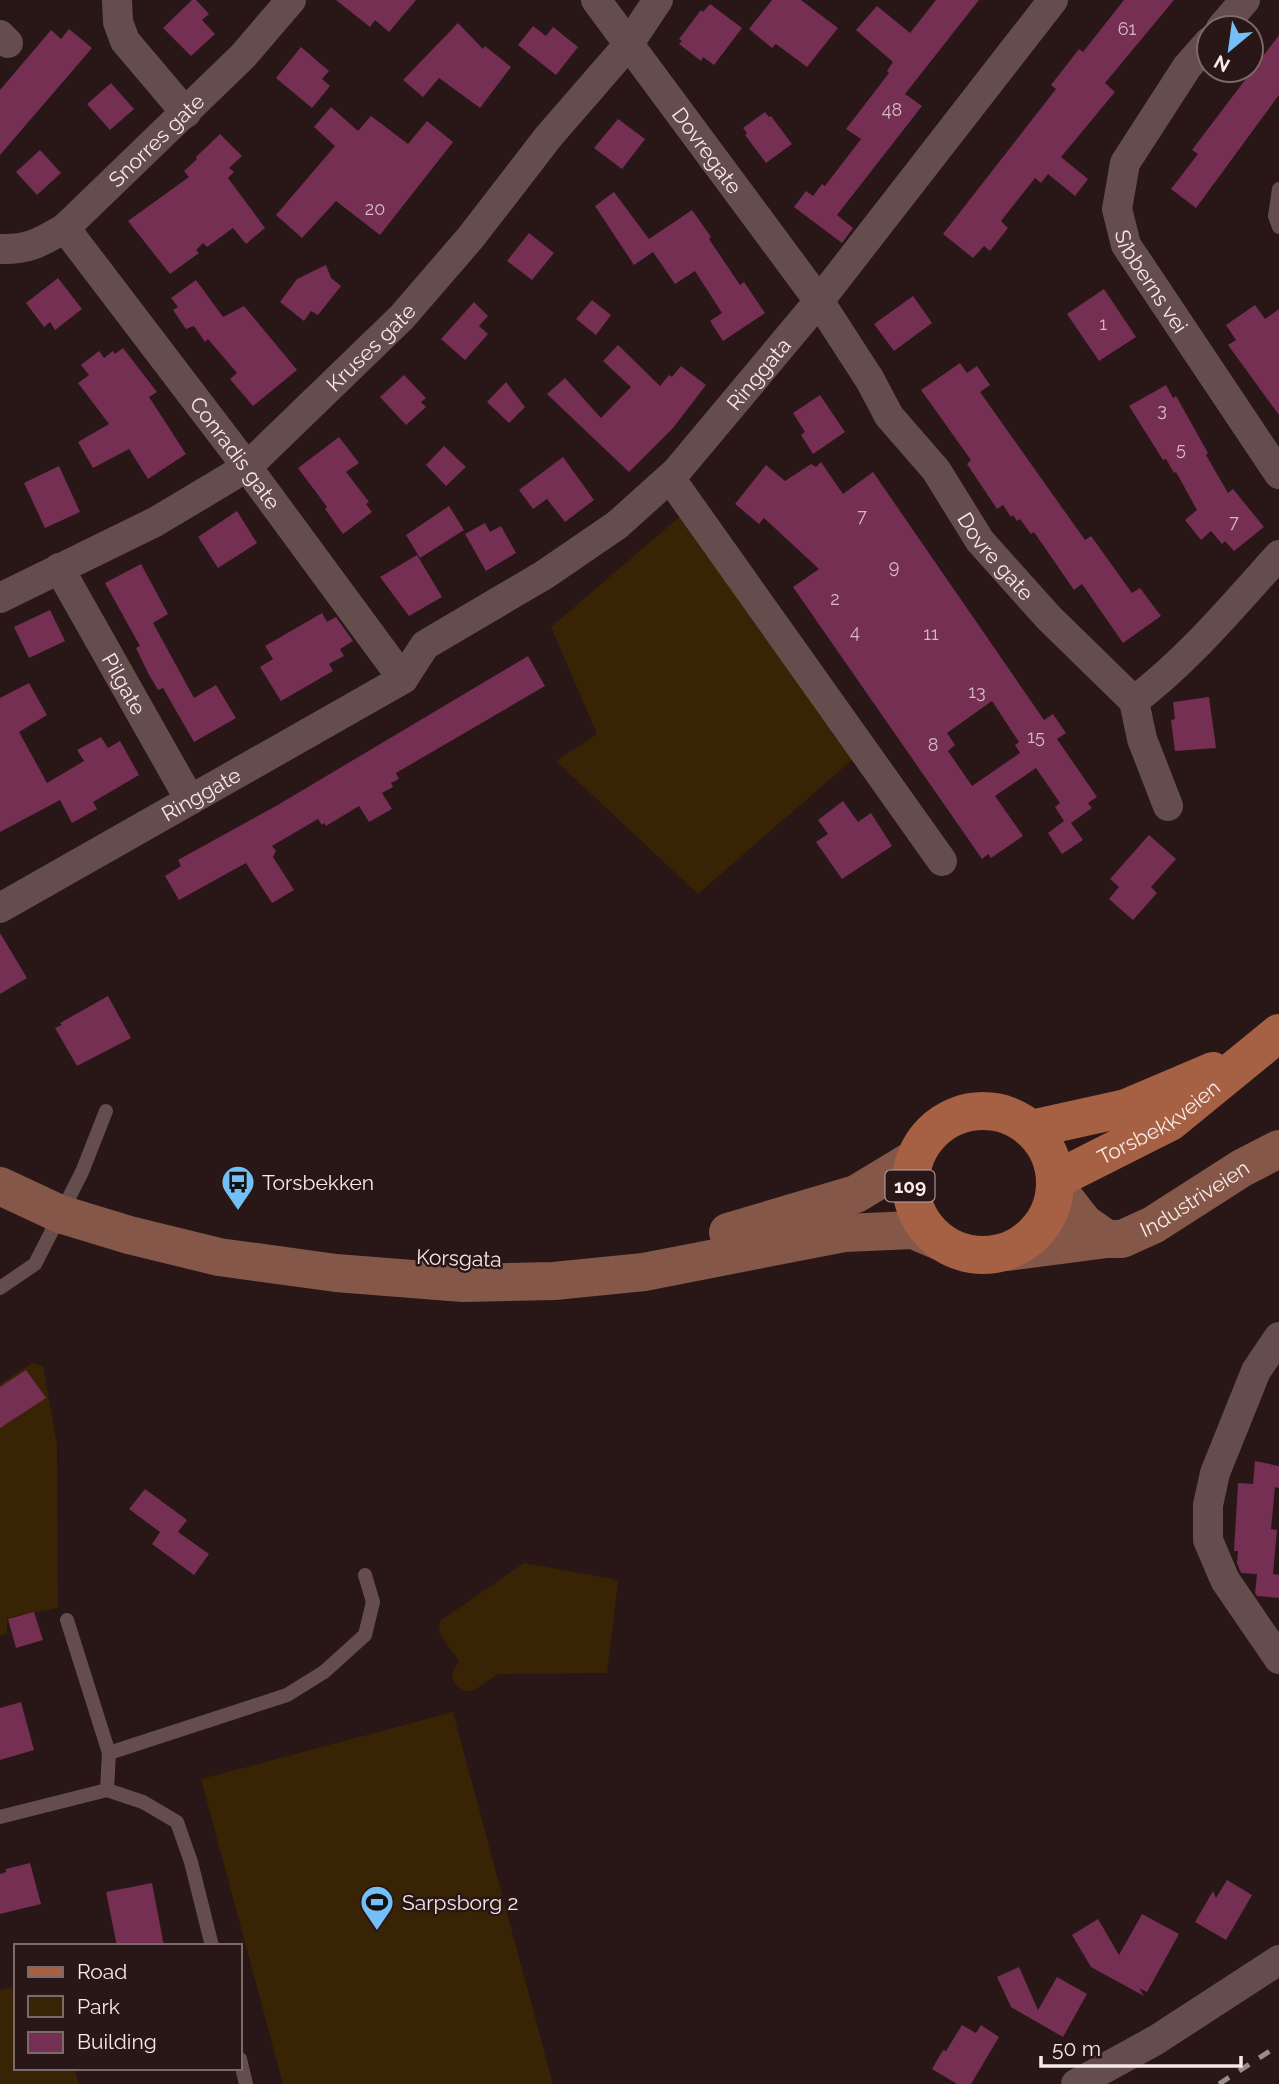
<svg xmlns="http://www.w3.org/2000/svg" width="1279" height="2084" font-family="Raleway,sans-serif">
<style>
.green{fill:#382305}
.building{fill:#742f53;fill-rule:evenodd}
.lines{fill:none;stroke-linecap:round;stroke-linejoin:round}
.lane{stroke:#654d4d;stroke-width:14}
.street{stroke:#654d4d;stroke-width:30}
.secondary{stroke:#855748;stroke-width:38}
.primary{stroke:#a66043;stroke-width:38}
.rail{stroke:#9a8a8a;stroke-width:5;stroke-dasharray:12 12;stroke-linecap:butt}
.labels{text-anchor:middle;dominant-baseline:central;stroke-width:5;stroke-linejoin:round;paint-order:stroke}
.number-label{font-size:18px;fill:#d7bac4}
.shield{fill:#291616;stroke:#baaaaa;stroke-width:2}
.shield-label{font-size:19px;font-weight:bold;fill:#f8e9e9}
.street-label{font-size:21px;fill:#f8e9e9;stroke:#291616}
.poi-label{font-size:21px;fill:#f8e9e9;stroke:#291616;text-anchor:start}
</style>
<rect width="100%" height="100%" fill="#291616"/>
<g class="green">
<path d="M691,507L852,760L698,894L556,761L597,734L551,627Z"/>
<path d="M32,1363L43,1366L57,1445L58,1608L7,1618V1634L0,1636V1384Z"/>
<path d="M524,1563L613,1579L618,1582L607,1673L498,1674L473,1691H466L458,1687L453,1681L452,1673L459,1661L439,1633L440,1621Z"/>
<path d="M453,1712L553,2084H283L201,1779Z"/>
<path d="M16,1986V2068H74L79,2084H0V1990Z"/>
</g>
<g class="building">
<path d="M192,0H196L209,14L202,20L215,34L191,56L163,28Z"/>
<path d="M336,0H416L389,32L375,20L370,27Z"/>
<path d="M772,0H801L838,28L807,67L776,44L772,48L749,29Z"/>
<path d="M936,0H979L905,94L922,106L837,215L853,228L842,243L794,207L806,191L813,196L822,184L825,186L861,139L846,129L889,73L887,71L893,62L856,30L877,6L910,33Z"/>
<path d="M1124,0H1174L1105,83L1115,92L1061,157L1088,179L1075,196L1048,174L1041,183L1035,178L1001,221L1008,228L990,251L984,246L973,258L943,234L1056,89L1051,85L1079,49L1083,52Z"/>
<path d="M710,4L742,28L714,65L703,57L701,61L679,44L682,41L679,39L701,10L703,12Z"/>
<path d="M458,23L483,49L485,46L511,67L480,108L439,78L423,97L403,80Z"/>
<path d="M533,26L546,36L553,27L578,47L556,75L518,45Z"/>
<path d="M69,29L92,48L0,155V90L51,30L61,39Z"/>
<path d="M1279,35V95L1196,208L1171,189L1198,154L1192,150Z"/>
<path d="M301,47L329,71L322,79L330,86L312,108L276,78Z"/>
<path d="M111,83L134,109L110,130L87,104Z"/>
<path d="M331,107L358,131L371,116L408,144L427,121L453,142L380,235L336,201L302,238L276,215L335,146L314,127Z"/>
<path d="M765,112L769,117L771,116L792,144L766,163L745,135L747,133L743,128Z"/>
<path d="M618,119L645,139L622,169L594,148Z"/>
<path d="M220,134L242,156L229,168L234,172L228,178L265,228L246,244L233,228L207,247L203,243L196,250L199,253L170,274L128,221L189,177L184,171L197,159L196,157Z"/>
<path d="M40,150L61,173L37,195L16,172Z"/>
<path d="M614,192L649,239L692,210L711,237L709,239L740,285L744,282L765,313L723,341L710,321L722,313L695,271L675,284L653,252L634,265L595,206Z"/>
<path d="M529,233L554,253L532,280L507,261Z"/>
<path d="M326,265L331,278L341,286L318,315L311,311L304,321L280,302L297,279Z"/>
<path d="M58,278L82,309L55,330L50,322L44,327L26,303Z"/>
<path d="M196,280L223,317L244,306L297,370L253,406L230,379L237,373L208,339L205,342L194,326L186,329L173,310L178,307L171,298Z"/>
<path d="M1104,289L1136,337L1099,361L1067,314Z"/>
<path d="M913,296L932,323L894,351L874,324Z"/>
<path d="M592,300L611,315L596,335L576,319Z"/>
<path d="M474,302L488,316L479,326L488,334L465,360L441,339Z"/>
<path d="M1255,305L1265,319L1279,309V415L1228,345L1236,340L1226,325Z"/>
<path d="M618,345L660,386L669,375L672,377L681,366L706,385L673,428L629,472L547,394L565,378L601,418L631,387L603,361Z"/>
<path d="M123,348L157,392L149,397L186,454L148,479L129,449L93,468L78,442L109,424L78,383L89,375L81,365L99,351L104,358L113,351L115,354Z"/>
<path d="M960,363L967,373L977,366L990,385L980,392L1085,540L1091,536L1132,593L1140,588L1161,616L1123,643L1082,584L1074,590L1034,532L1031,534L1020,519L1017,521L1013,515L1011,517L1003,505L997,509L967,464L971,460L921,390Z"/>
<path d="M404,375L426,398L421,402L426,407L406,425L380,397Z"/>
<path d="M506,382L525,407L509,423L487,402Z"/>
<path d="M1166,385L1173,398L1176,396L1208,453L1206,455L1228,493L1233,489L1264,527L1234,551L1225,541L1222,544L1211,531L1201,540L1185,520L1197,510L1176,472L1174,473L1166,459L1163,460L1129,406Z"/>
<path d="M820,395L845,432L813,454L801,435L805,432L793,413Z"/>
<path d="M339,437L359,463L346,472L369,502L366,504L372,512L343,534L325,509L327,507L298,468Z"/>
<path d="M444,446L466,467L446,486L426,465Z"/>
<path d="M563,457L594,500L565,522L547,499L533,509L519,490Z"/>
<path d="M821,462L843,494L873,472L1044,720L1053,714L1066,733L1057,739L1097,797L1088,803L1092,808L1071,823L1083,840L1062,854L1048,833L1064,821L1055,807L1060,803L1036,768L995,796L1023,836L991,858L988,854L982,859L793,587L819,569L764,518L759,524L735,504L766,465L785,481L811,464L816,467ZM992,701L1019,742L1015,745L1020,753L972,786L948,751L955,745L947,733Z"/>
<path d="M59,466L80,512L45,528L24,483Z"/>
<path d="M449,506L464,530L420,558L406,535Z"/>
<path d="M237,511L257,543L218,568L198,537Z"/>
<path d="M485,523L490,532L501,526L516,553L486,571L465,534Z"/>
<path d="M417,555L442,597L409,616L380,577Z"/>
<path d="M141,564L168,614L153,623L194,698L216,685L236,718L194,742L163,688L158,690L148,673L136,648L140,646L105,583Z"/>
<path d="M50,610L65,641L29,658L14,627Z"/>
<path d="M322,613L327,622L336,617L353,641L340,649L344,656L329,664L333,671L281,701L260,667L273,659L265,646Z"/>
<path d="M528,656L545,686L396,773L399,779L391,783L393,787L382,793L392,809L369,822L359,806L326,826L324,823L322,825L318,819L272,846L276,851L273,857L294,890L272,903L246,863L179,900L165,876L181,866L178,860L276,806Z"/>
<path d="M29,683L47,715L19,732L47,783L84,761L77,750L101,737L108,748L120,741L139,775L93,802L97,809L72,823L60,800L0,832V698Z"/>
<path d="M1209,697L1216,748L1175,751L1171,720L1175,719L1173,702Z"/>
<path d="M843,801L858,822L871,813L892,846L842,879L816,842L828,834L818,820Z"/>
<path d="M1149,835L1176,859L1151,887L1157,893L1133,920L1109,899L1119,887L1110,879Z"/>
<path d="M0,933L27,978L0,994Z"/>
<path d="M108,996L131,1038L77,1066L55,1028L62,1025L60,1023Z"/>
<path d="M26,1370L46,1398L0,1428V1387Z"/>
<path d="M1255,1461L1279,1466V1488L1275,1487L1271,1529L1277,1530L1273,1574L1279,1575V1598L1257,1596L1255,1593L1257,1574L1241,1573L1237,1563L1238,1551H1234L1238,1483L1253,1484Z"/>
<path d="M145,1489L187,1520L178,1532L209,1554L194,1575L152,1544L160,1532L129,1509Z"/>
<path d="M34,1612L43,1640L16,1648L8,1619Z"/>
<path d="M21,1702L34,1750L0,1760V1708Z"/>
<path d="M30,1863L41,1904L0,1914V1874L6,1872V1869Z"/>
<path d="M1227,1880L1252,1895L1226,1940L1195,1922L1213,1891L1216,1898Z"/>
<path d="M152,1883L164,1946H117L106,1892Z"/>
<path d="M1142,1914L1179,1934L1147,1992L1139,1988L1144,1996L1091,1967L1072,1935L1098,1919L1119,1955Z"/>
<path d="M1019,1967L1038,2010L1057,1977L1087,1994L1063,2037L1011,2007L997,1977Z"/>
<path d="M962,2025L976,2033L981,2025L999,2037L971,2084H957L932,2069L943,2050L946,2051Z"/>
</g>
<g class="lines">
<g class="lane">
<path d="M1279,189L1275,216L1279,227"/>
<path d="M0,1288L35,1264L82,1172L106,1111"/>
<path d="M67,1620L109,1753L287,1695L324,1672L365,1635L373,1602L365,1575"/>
<path d="M107,1790L143,1802L177,1822L191,1862L212,1946"/>
<path d="M0,1817L107,1790L109,1753"/>
<path d="M240,2059L246,2084"/>
</g>
<g class="street">
<path d="M117,0L118,22L125,41L186,113"/>
<path id="s1" d="M596,0L819,301L870,380L889,416L936,470L980,541L1049,618L1134,701L1142,739L1168,806"/>
<path d="M1221,28L1245,0"/>
<path d="M0,35L8,43"/>
<path id="s2" d="M1209,42L1187,67L1125,163L1117,209L1126,245L1279,474"/>
<path id="s3" d="M65,228L247,467L403,679"/>
<path id="s4" d="M0,249C29,250 41,242 65,228L243,56L291,0"/>
<path d="M670,478L942,861"/>
<path id="s5" d="M59,568L190,800"/>
<path id="s6" d="M0,598L155,522L247,467L402,317L471,237L549,136L628,45L658,0"/>
<path d="M1134,701C1189,659 1233,606 1279,555"/>
<path id="s7" d="M0,908L403,679L425,645L544,575L617,525L676,472L819,301L1053,0"/>
<path d="M1279,1337L1256,1371L1215,1473L1208,1505V1540L1225,1580L1279,1659"/>
<path d="M1076,2084L1156,2040L1279,1960"/>
</g>
<g class="secondary">
<path d="M0,1186L60,1214L129,1235L219,1257L336,1273L463,1283L554,1281L644,1272L844,1233L913,1230L939,1241"/>
<path d="M1055,1186L1084,1223L1107,1239"/>
<path d="M728,1232L856,1194L914,1159"/>
<path id="s8" d="M1008,1252L1107,1239H1122L1153,1225L1242,1168L1279,1149"/>
</g>
<g class="primary">
<circle cx="983" cy="1183" r="72"/>
<path d="M1031,1129L1126,1108L1213,1071"/>
<path id="s9" d="M1055,1180L1170,1122L1279,1033"/>
</g>
<path class="rail" d="M1219,2084L1279,2045"/>
</g>
<defs>
<symbol id="bus-pin" viewBox="-11 -11 22 30"><path d="M0 17L-7.5 6A9.5 9.5 0 1 1 7.5 6Z" fill="#74c0f6" stroke="#291616"/><path d="M-5-6H5V4H4V6H2V4H-2V6H-4V4H-5ZM-3.5-4V0h7V-4ZM-3.5 1.2v1.5H-2V1.2ZM2 1.2v1.5H3.5V1.2Z" fill="#111"/></symbol>
<symbol id="stadium-pin" viewBox="-11 -11 22 30"><path d="M0 17L-7.5 6A9.5 9.5 0 1 1 7.5 6Z" fill="#74c0f6" stroke="#291616"/><path d="M0-5a6.5 5 0 1 0 0 10a6.5 5 0 1 0 0-10ZM-3.5-1.8h7v3.6h-7Z" fill="#111"/></symbol>
</defs>
<g fill-rule="evenodd">
<use href="#bus-pin" x="219" y="1163" width="38" height="52"/>
<use href="#stadium-pin" x="358" y="1883" width="38" height="52"/>
</g>
<g class="labels">
<g class="number-label">
<text x="1127" y="28">61</text>
<text x="892" y="109">48</text>
<text x="375" y="208">20</text>
<text x="1103" y="323">1</text>
<text x="1162" y="409">3</text>
<text x="1181" y="448">5</text>
<text x="862" y="515">7</text>
<text x="1234" y="521">7</text>
<text x="894" y="566">9</text>
<text x="835" y="598">2</text>
<text x="855" y="631">4</text>
<text x="931" y="633">11</text>
<text x="977" y="691">13</text>
<text x="1036" y="736">15</text>
<text x="933" y="744">8</text>
</g>
<rect class="shield" x="885.5" y="1170.5" width="49" height="31" rx="5"/>
<g class="shield-label">
<text x="910" y="1186">109</text>
</g>
<g class="street-label">
<text stroke="none"><textPath href="#s4" startOffset="196">Snorres gate</textPath></text>
<text stroke="none"><textPath href="#s1" startOffset="187">Dovregate</textPath></text>
<text stroke="none"><textPath href="#s2" startOffset="275">Sibberns vei</textPath></text>
<text stroke="none"><textPath href="#s6" startOffset="452">Kruses gate</textPath></text>
<text stroke="none"><textPath href="#s7" startOffset="938">Ringgata</textPath></text>
<text stroke="none"><textPath href="#s3" startOffset="282">Conradis gate</textPath></text>
<text stroke="none"><textPath href="#s1" startOffset="686">Dovre gate</textPath></text>
<text stroke="none"><textPath href="#s5" startOffset="133">Pilgate</textPath></text>
<text stroke="none"><textPath href="#s7" startOffset="231">Ringgate</textPath></text>
<text stroke="none"><textPath href="#s9" startOffset="119">Torsbekkveien</textPath></text>
<text stroke="none"><textPath href="#s8" startOffset="198">Industriveien</textPath></text>
<text transform="translate(459 1258) rotate(2)">Korsgata</text>
</g>
<g class="poi-label">
<text x="262" y="1182">Torsbekken</text>
<text x="402" y="1902">Sarpsborg 2</text>
</g>
</g>
<rect x="14" y="1944" width="228" height="126" fill="#291616" stroke="#7c6a6a" stroke-width="2"/>
<rect x="28" y="1967" width="35" height="10" fill="#a66043" stroke="#7c6a6a" stroke-width="2"/>
<text x="77" y="1979" font-size="21" fill="#f8e9e9">Road</text>
<rect x="28" y="1996" width="35" height="21" fill="#382305" stroke="#7c6a6a" stroke-width="2"/>
<text x="77" y="2014" font-size="21" fill="#f8e9e9">Park</text>
<rect x="28" y="2032" width="35" height="21" fill="#742f53" stroke="#7c6a6a" stroke-width="2"/>
<text x="77" y="2049" font-size="21" fill="#f8e9e9">Building</text>
<g transform="translate(1230 49) rotate(209)"><circle r="33" fill="#291616" stroke="#7c6a6a" stroke-width="2"/>
<path d="M0-5L12 26L0 18L-12 26Z" fill="#74c0f6"/>
<text y="-10" font-size="19" font-weight="bold" text-anchor="middle" fill="#f8e9e9">N</text>
</g>
<path d="M1041 2056v10h200v-10" fill="none" stroke="#f8e9e9" stroke-width="3.5"/>
<text x="1052" y="2056" font-size="21" fill="#f8e9e9" stroke="#291616" stroke-width="5" paint-order="stroke">50 m</text>
</svg>
